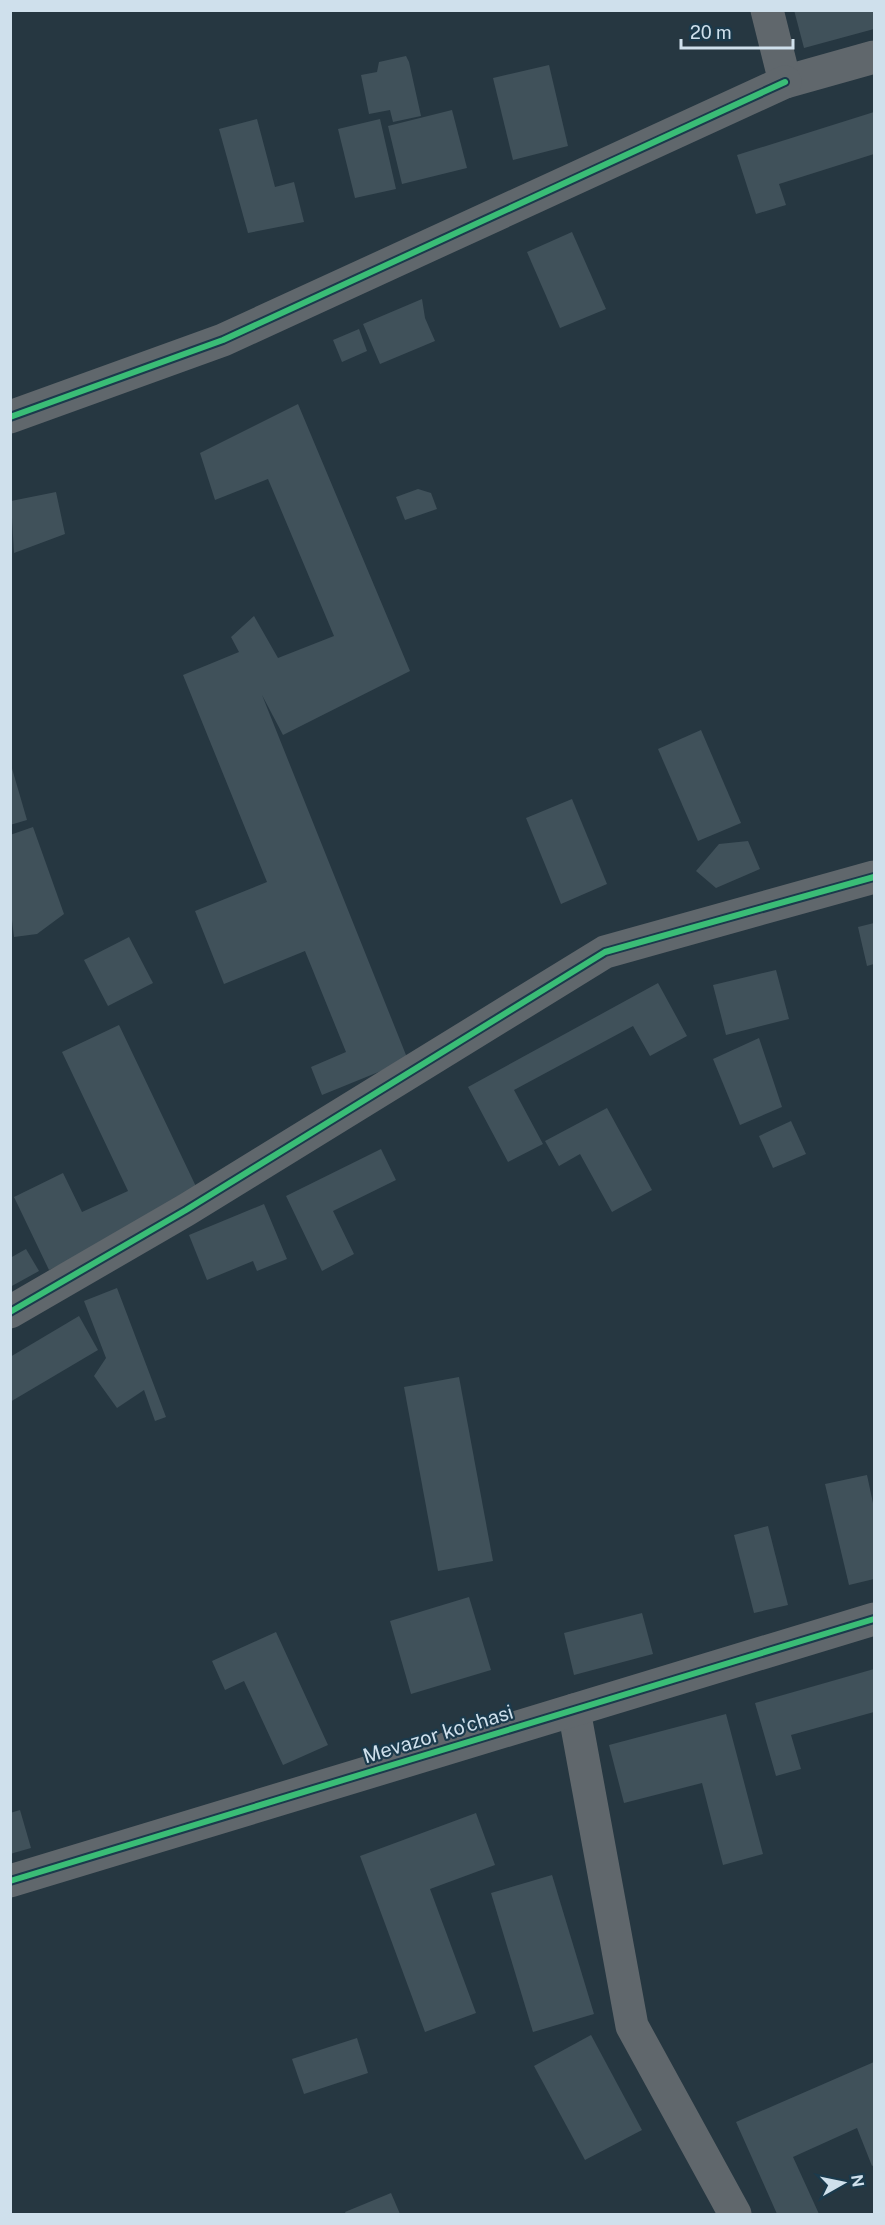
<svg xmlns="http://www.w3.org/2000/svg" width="885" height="2225" font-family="'Public Sans',sans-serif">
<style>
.building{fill:#40515a}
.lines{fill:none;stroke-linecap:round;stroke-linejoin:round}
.minor{stroke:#60676c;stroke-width:33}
.cycleway-casing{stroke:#1b3a4c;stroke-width:10}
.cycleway{stroke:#3abd76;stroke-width:6}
.labels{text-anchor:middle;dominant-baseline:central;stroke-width:4.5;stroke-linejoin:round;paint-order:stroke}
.street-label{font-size:20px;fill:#cfe0ec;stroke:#1b3a4c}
</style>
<rect width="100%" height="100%" fill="#263741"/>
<g class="building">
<path d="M794,10H874V29L804,48Z"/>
<path d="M406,56L409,62L421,116L393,122L390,110L369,114L361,75L377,72L379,62Z"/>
<path d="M549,65L568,146L513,160L493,78Z"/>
<path d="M452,110L467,168L402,184L388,126Z"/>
<path d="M874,112V154L779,184L786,205L756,214L737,155Z"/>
<path d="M257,119L275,187L294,182L304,222L248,233L219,129Z"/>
<path d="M380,119L396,189L355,198L338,129Z"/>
<path d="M572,232L606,309L560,328L527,252Z"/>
<path d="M422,299L425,318L435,341L380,364L363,324Z"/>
<path d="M359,329L367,351L342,362L333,340Z"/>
<path d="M298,404L410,671L283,735L262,695L408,1060L322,1095L311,1067L346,1052L305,951L224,984L195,911L267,882L183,675L239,652L231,637L254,616L278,658L334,636L268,479L215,500L200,453Z"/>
<path d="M418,489L431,493L437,509L405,520L396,497Z"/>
<path d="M56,492L65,534L14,553L11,501Z"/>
<path d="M701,730L741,823L698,841L658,749Z"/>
<path d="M11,765L27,820L10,825V766Z"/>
<path d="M572,799L607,884L561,904L526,818Z"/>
<path d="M33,827L64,914L37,934L14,937L10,903V835Z"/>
<path d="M748,841L760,869L716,888L696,871L719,844Z"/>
<path d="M874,923V964L867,966L858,927Z"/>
<path d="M129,937L153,983L108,1006L84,960Z"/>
<path d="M776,970L789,1019L726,1035L713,985Z"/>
<path d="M658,983L687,1036L650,1056L633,1026L514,1090L543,1144L508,1162L468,1087Z"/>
<path d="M119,1025L201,1197L49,1270L14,1197L63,1173L82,1212L128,1191L62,1052Z"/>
<path d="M759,1038L782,1107L740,1125L713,1059Z"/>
<path d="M607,1108L652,1190L612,1212L580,1154L559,1166L545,1141Z"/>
<path d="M791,1121L806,1154L773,1168L759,1136Z"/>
<path d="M381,1149L396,1180L333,1211L354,1254L322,1271L286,1196Z"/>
<path d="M264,1204L287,1259L257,1271L253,1261L207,1280L189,1235Z"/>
<path d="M26,1249L39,1271L10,1287V1258Z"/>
<path d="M117,1288L166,1417L155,1421L144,1390L117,1408L94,1376L106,1358L84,1301Z"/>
<path d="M79,1316L98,1350L10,1402V1357Z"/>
<path d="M459,1377L493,1561L438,1571L404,1387Z"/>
<path d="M867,1475L874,1508V1579L849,1585L825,1484Z"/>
<path d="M768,1526L788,1605L754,1613L734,1535Z"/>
<path d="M469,1597L491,1670L411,1694L390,1621Z"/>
<path d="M642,1613L653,1654L574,1675L564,1633Z"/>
<path d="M276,1632L328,1745L283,1765L244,1681L225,1690L212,1661Z"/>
<path d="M874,1669V1712L791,1735L801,1769L776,1776L755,1703Z"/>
<path d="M726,1714L763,1854L723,1865L702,1783L624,1803L609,1745Z"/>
<path d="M20,1810L31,1848L10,1854V1813Z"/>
<path d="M476,1813L495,1865L430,1889L476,2013L425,2032L360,1856Z"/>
<path d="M552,1875L594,2014L533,2032L491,1893Z"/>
<path d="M591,2035L642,2130L585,2160L534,2066Z"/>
<path d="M357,2038L368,2073L304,2094L292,2059Z"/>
<path d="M874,2062V2165L872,2166L857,2128L793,2157L819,2214H777L736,2122Z"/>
<path d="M391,2193L400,2214H346L345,2212Z"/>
</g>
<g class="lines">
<g class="minor">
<path d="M767,10L785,82L874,57"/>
<path d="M10,417L223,340L785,82"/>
<path d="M10,1312L186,1210L605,952L874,877"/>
<path d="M574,1710L632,2026L735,2214"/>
<path d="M10,1881L874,1619"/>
</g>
<defs>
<g id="cycleway">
<path d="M10,417L223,340L785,82"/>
<path d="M10,1312L186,1210L605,952L874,877"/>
<path d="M10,1881L874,1619"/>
</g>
</defs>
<use href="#cycleway" class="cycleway-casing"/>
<use href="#cycleway" class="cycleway"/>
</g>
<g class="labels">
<g class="street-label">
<text transform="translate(438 1734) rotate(-17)">Mevazor ko'chasi</text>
</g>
</g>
<rect width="885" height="2225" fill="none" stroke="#cfe0ec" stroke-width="24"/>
<g transform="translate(843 2183) rotate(81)" stroke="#1b3a4c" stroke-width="4.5" paint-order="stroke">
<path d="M0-4.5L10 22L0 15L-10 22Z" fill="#cfe0ec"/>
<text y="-9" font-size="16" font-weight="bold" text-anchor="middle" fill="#cfe0ec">N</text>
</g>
<path d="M681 39v9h112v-9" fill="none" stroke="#cfe0ec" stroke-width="3"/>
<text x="690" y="39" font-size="18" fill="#cfe0ec" stroke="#1b3a4c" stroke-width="4.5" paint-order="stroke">20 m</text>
</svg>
